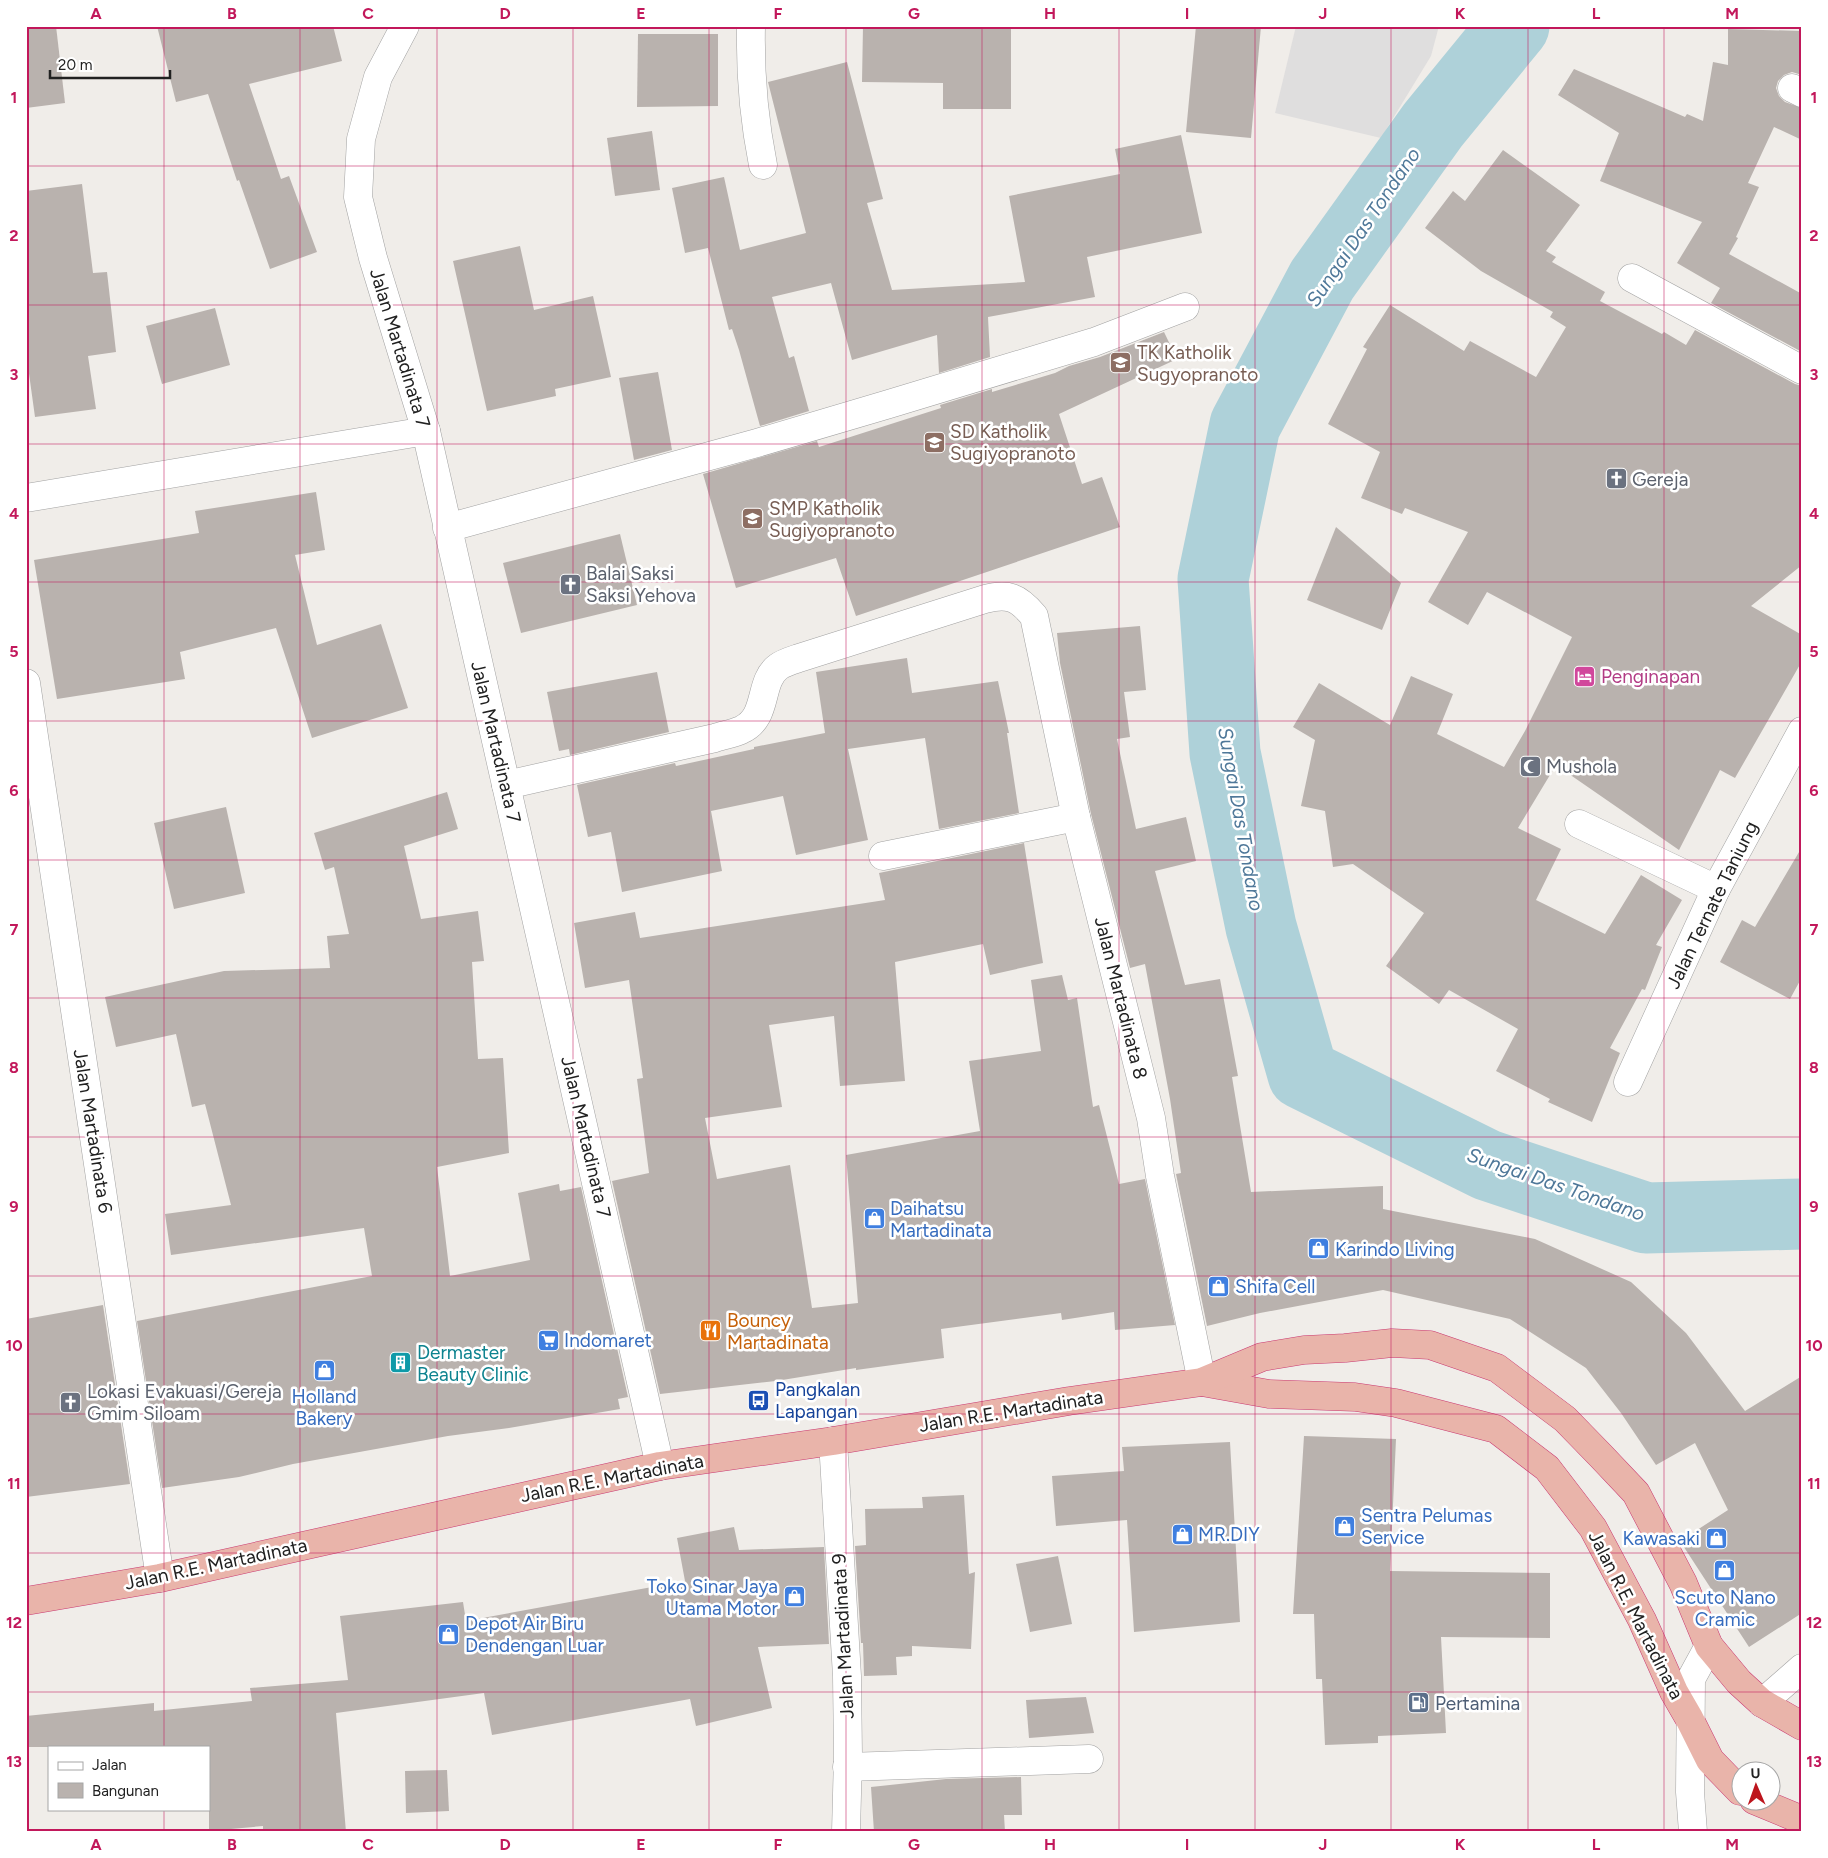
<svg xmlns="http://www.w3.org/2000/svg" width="1828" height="1858" font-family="Figtree,sans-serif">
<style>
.residential{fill:#dfdede}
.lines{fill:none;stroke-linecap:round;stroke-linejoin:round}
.river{stroke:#aed1d9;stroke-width:71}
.building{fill:#b9b2ae}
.minor-casing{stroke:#a2a2a2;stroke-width:29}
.trunk-casing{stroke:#ca3a72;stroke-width:29}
.minor{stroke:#fff;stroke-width:28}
.trunk{stroke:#e9b4aa;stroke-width:28}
.grid{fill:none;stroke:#c2185b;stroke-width:1;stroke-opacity:0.55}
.labels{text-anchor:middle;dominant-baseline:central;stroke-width:5;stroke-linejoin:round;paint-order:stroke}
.street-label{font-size:19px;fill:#212121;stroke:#fff}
.education-label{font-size:19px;fill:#785e54;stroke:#fff;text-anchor:start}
.worship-label{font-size:19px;fill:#5b616d;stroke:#fff;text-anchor:start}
.hotel-label{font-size:19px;fill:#b23c85;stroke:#fff;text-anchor:start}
.shop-label{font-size:19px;fill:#366cbe;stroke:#fff;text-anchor:start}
.food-label{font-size:19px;fill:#c56008;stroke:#fff;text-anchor:start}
.culture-label{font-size:19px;fill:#0d838f;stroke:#fff;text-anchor:start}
.transit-label{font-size:19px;fill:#164399;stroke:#fff;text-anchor:start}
.service-label{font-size:19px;fill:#4e5e75;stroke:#fff;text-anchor:start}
.water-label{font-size:20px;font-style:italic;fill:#4f7899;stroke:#fff}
.neatline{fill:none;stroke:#c2185b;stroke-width:2}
.grid-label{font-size:16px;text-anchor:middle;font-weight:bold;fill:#c2185b}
</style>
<rect width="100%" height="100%" fill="#f0ede9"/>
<path class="residential" d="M1296,26H1439L1431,56L1381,138L1275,113Z"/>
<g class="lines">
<path class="river" d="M1514,26L1433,125L1322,280L1245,425L1213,579L1225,753L1261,927L1303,1074L1487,1165L1646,1218L1802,1214"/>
</g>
<g class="building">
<path d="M26,26H56L65,103L26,108Z"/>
<path d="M157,26H333L342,61L249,84L281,179L289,176L317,252L270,269L239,180L237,181L208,94L176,102Z"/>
<path d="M863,26H1011V109H943V83L862,82Z"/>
<path d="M1196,26H1261L1251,138L1186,132Z"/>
<path d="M1728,29L1802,31V75L1792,72L1784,75L1778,81L1776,88L1779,96L1785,102L1802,108V140L1774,127L1748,183L1759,187L1736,237L1738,238L1729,254L1802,294V352L1711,303L1720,288L1677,263L1702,222L1600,181L1619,133L1558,95L1574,69L1685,117L1687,114L1703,121L1713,62L1728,65Z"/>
<path d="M638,34H718V106L637,107Z"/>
<path d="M847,62L883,199L867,203L892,290L1025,282L1009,196L1120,174L1115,149L1181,135L1202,233L1087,257L1095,297L988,317L990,357L939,373L937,335L852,360L831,283L772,297L789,358L794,356L809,411L760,426L739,350L732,329L729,330L708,248L685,253L672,188L724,177L740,250L806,233L768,82Z"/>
<path d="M652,131L660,190L615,196L607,138Z"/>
<path d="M1503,150L1580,205L1546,251L1556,257L1552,262L1605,292L1600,301L1662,334L1664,332L1686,345L1695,330L1795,384L1802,386V565L1751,606L1802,635V661L1735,778L1720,770L1679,850L1556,765L1518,828L1561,849L1536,900L1605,934L1641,875L1682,900L1656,945L1662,947L1645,990L1642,989L1610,1048L1620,1053L1592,1122L1548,1102L1550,1099L1496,1071L1518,1029L1449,990L1439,1004L1386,966L1424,913L1353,864L1333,867L1325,811L1301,806L1315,740L1293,727L1319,683L1390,725L1411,676L1453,694L1437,734L1504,767L1525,731L1572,637L1487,592L1468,625L1428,602L1468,532L1405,508L1402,514L1361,498L1380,452L1328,424L1367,349L1363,347L1390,305L1464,351L1470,341L1536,377L1566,327L1550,317L1553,312L1481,271L1425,228L1453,191L1465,201Z"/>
<path d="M82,184L93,273L107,272L116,352L88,356L96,409L35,417L26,352V191Z"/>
<path d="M520,246L534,310L593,296L611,377L555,389L556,396L487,411L453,261Z"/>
<path d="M215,308L230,365L162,384L146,326Z"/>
<path d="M1164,332L1177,359L1059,414L1082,484L1102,477L1120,527L856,616L836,558L736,588L703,474L817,441L819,447L941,408L940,405L992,389V392L1055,373L1069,366L1100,357Z"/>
<path d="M658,372L672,450L634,460L619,378Z"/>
<path d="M316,492L325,550L295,555L317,645L381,624L408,708L312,738L276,628L180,652L185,679L57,699L34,560L199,533L195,511Z"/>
<path d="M1336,527L1401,583L1382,630L1307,600Z"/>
<path d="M620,534L637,605L521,633L503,563Z"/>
<path d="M1140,626L1146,690L1124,692L1130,737L1117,739L1136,829L1186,817L1196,861L1155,871L1185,985L1220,979L1238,1076L1232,1077L1251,1192L1383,1186V1209L1535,1239L1631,1282L1686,1333L1745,1411L1802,1376V1613L1749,1647L1680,1541L1728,1510L1695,1443L1656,1465L1621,1413L1586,1368L1510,1319L1383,1290L1260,1313L1207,1326L1176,1174L1181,1173L1170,1099L1145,964L1130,968L1091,814L1060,663L1057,633Z"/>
<path d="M907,658L912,693L998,681L1009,733H1007L1019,813L939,829L925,738L848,749L868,840L796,855L783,796L711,811L722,871L622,892L611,832L588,837L577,785L675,763L676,766L754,749V747L825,733L816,672Z"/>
<path d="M657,672L669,732L570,755L569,749L559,751L547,692Z"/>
<path d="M447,792L458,829L404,846L421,919L478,911L484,961L472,962L478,1059L503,1058L509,1153L437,1167L450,1276L530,1260L518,1193L559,1184L560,1191L581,1187L628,1397L618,1399L620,1409L509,1428L448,1436L293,1464L239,1477L162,1488L137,1321L372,1276L364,1228L171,1255L165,1214L231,1205L205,1104L192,1107L176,1034L116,1047L105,997L224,971L330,968L327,936L349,934L334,867L325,870L314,833Z"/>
<path d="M226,807L245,893L174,909L154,823Z"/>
<path d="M1024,843L1043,963L990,975L983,944L895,962L905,1081L840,1086L834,1016L769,1025L782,1107L705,1118L717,1179L790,1165L812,1308L858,1303L846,1155L980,1131L969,1061L1041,1051L1031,980L1062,975L1068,1000L1077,998L1093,1107L1099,1105L1119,1184L1145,1179L1175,1325L1115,1330L1114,1312L1062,1320L1061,1313L941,1329L944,1358L856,1370V1368L776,1381L660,1394L612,1181L649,1173L637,1079L643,1078L629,980L585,988L574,923L635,912L640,938L885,900L879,873Z"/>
<path d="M1802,847V977L1790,999L1720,962L1742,920L1755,927Z"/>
<path d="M103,1305L130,1484L26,1497V1319Z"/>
<path d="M1304,1436L1396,1439L1390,1571L1550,1573V1638L1441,1637L1446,1733L1378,1736V1743L1325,1745L1322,1679H1316L1314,1614H1293Z"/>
<path d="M1230,1442L1240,1622L1134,1632L1127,1520L1056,1526L1052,1476L1124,1471L1122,1447Z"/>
<path d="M964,1495L969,1574L975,1572L971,1649L912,1646V1656L896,1657L897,1675L864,1676L863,1643H861L855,1546L866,1545L865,1509L923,1508L922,1497Z"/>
<path d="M734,1527L739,1550L824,1547L829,1644L758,1647L772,1708L696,1726L690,1699L492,1735L484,1693L336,1713L346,1832H263V1826L209,1831V1747H26V1716L154,1703V1711L252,1701L250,1688L348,1680L340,1616L463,1602L466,1621L685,1581L677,1538Z"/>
<path d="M1058,1556L1072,1624L1030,1632L1016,1564Z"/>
<path d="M1086,1697L1094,1733L1029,1738L1026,1700Z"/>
<path d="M447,1770L449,1811L406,1813L405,1771Z"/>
<path d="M1021,1777L1022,1815H1004L1005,1832H874L871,1787L946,1779Z"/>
</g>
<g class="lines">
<defs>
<g id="minor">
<path d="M405,26L378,77L361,139L358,197L373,258L426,431L660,1466"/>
<path d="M751,26C750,72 754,120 763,165"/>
<path d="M1792,88L1802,93"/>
<path d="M1632,278L1802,370"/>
<path d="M26,498L426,431"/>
<path d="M447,528L757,443L889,404L1094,342L1185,307"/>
<path d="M26,683L160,1578"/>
<path d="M506,785L715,738C723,735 733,734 741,730C769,718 758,682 778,667C783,663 793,660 799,658L985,599C1008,593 1018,597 1034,616L1076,817L1151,1118L1160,1176L1202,1382"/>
<path d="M1579,824L1716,889"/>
<path d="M883,856L1076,817"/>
<path d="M1628,1082L1716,889L1802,731"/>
<path d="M833,1441L847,1676L848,1756L846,1832"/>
<path d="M1762,1703L1802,1668"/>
<path d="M847,1767L1089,1759"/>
<path d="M1693,1832L1690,1792L1691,1679L1709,1646"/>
</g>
<g id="trunk">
<path d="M1202,1382L1269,1394L1355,1397L1396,1403L1496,1429L1547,1468L1593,1528L1642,1620L1674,1692L1689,1718L1710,1760L1740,1791"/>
<path d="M26,1601L160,1578L660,1466L833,1441L1069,1401L1202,1382L1262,1357L1304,1350L1345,1348L1392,1343L1430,1345L1497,1368L1565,1419L1601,1456L1636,1493L1683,1583L1709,1646L1739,1682L1762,1703L1802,1726"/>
<path d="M1754,1800L1802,1820"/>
</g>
</defs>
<use href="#minor" class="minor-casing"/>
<use href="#trunk" class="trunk-casing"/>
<use href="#minor" class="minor"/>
<use href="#trunk" class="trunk"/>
</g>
<path class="grid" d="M164,26V1747M300,26V1832M437,26V1832M573,26V1832M709,26V1832M846,26V1832M982,26V1832M1119,26V1832M1255,26V1832M1391,26V1832M1528,26V1832M1664,26V1832M26,166H1802M26,305H1802M26,444H1802M26,582H1802M26,721H1802M26,860H1802M26,998H1802M26,1137H1802M26,1276H1802M26,1414H1802M26,1553H1802M26,1692H1802M164,1809V1832"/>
<defs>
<symbol id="school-square" viewBox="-11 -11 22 22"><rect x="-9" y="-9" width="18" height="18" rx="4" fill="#8d6e63" stroke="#fff"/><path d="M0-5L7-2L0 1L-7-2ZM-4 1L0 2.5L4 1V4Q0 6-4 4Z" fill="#fff"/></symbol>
<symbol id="church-square" viewBox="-11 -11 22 22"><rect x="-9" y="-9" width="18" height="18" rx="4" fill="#6b7280" stroke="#fff"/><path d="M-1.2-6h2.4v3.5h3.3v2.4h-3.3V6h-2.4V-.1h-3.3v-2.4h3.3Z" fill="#fff"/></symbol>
<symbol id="hotel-square" viewBox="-11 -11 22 22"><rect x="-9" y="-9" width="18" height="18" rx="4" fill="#d1479c" stroke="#fff"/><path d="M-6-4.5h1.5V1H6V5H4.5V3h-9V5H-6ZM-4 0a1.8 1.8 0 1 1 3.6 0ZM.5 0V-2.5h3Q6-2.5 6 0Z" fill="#fff"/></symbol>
<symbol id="mosque-square" viewBox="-11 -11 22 22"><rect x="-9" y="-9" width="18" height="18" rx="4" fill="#6b7280" stroke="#fff"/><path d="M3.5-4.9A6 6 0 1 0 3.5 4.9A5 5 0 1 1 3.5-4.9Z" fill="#fff"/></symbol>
<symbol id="shop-square" viewBox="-11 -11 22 22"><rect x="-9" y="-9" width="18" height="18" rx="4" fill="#3f7fe0" stroke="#fff"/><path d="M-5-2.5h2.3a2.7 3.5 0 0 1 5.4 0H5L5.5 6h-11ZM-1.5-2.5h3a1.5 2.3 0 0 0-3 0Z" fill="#fff"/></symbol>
<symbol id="restaurant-square" viewBox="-11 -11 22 22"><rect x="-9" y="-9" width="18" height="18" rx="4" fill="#e8710a" stroke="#fff"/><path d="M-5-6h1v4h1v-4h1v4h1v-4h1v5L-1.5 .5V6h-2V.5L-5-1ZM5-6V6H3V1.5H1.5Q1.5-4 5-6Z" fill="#fff"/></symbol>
<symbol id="supermarket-square" viewBox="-11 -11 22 22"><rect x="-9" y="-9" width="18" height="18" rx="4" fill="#3f7fe0" stroke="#fff"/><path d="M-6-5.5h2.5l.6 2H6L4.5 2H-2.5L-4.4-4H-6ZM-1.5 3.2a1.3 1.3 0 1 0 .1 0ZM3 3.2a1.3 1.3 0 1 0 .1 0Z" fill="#fff"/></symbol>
<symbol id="building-square" viewBox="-11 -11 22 22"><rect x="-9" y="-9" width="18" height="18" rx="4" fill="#0f9aa8" stroke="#fff"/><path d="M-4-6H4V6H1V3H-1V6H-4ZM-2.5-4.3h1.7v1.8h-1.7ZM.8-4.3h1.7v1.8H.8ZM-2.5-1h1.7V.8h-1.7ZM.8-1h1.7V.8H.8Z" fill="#fff"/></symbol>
<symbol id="bus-square" viewBox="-11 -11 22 22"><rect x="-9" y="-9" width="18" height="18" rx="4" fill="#1a4fb4" stroke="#fff"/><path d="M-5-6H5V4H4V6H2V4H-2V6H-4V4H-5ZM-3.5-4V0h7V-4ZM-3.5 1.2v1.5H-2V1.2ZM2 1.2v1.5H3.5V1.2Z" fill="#fff"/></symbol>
<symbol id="fuel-square" viewBox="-11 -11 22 22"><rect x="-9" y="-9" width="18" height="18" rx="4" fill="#5c6f8a" stroke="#fff"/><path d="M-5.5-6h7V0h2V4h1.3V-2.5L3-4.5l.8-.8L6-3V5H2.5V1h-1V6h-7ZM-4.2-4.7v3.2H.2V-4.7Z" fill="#fff"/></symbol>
</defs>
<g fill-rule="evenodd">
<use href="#school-square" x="1108" y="350" width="25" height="25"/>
<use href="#school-square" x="922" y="430" width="25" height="25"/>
<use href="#church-square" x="1604" y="466" width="25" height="25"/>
<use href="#school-square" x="740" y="506" width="25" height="25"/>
<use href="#church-square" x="558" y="572" width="25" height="25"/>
<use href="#hotel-square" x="1572" y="664" width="25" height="25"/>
<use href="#mosque-square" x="1518" y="754" width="25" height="25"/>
<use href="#shop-square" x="862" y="1206" width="25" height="25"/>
<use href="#shop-square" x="1306" y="1236" width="25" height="25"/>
<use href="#shop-square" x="1206" y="1274" width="25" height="25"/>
<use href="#restaurant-square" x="698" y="1318" width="25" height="25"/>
<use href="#supermarket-square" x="536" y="1328" width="25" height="25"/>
<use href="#building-square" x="388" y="1350" width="25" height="25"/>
<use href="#shop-square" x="312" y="1358" width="25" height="25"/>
<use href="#bus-square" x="746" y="1388" width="25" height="25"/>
<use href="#church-square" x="58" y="1390" width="25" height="25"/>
<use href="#shop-square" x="1332" y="1514" width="25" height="25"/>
<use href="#shop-square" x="1170" y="1522" width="25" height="25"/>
<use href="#shop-square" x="1704" y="1526" width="25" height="25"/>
<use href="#shop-square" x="1712" y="1558" width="25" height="25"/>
<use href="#shop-square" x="782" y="1584" width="25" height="25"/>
<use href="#shop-square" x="436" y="1622" width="25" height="25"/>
<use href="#fuel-square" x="1406" y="1690" width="25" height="25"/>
</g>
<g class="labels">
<g class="street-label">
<text transform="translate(400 348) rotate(73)">Jalan Martadinata 7</text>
<text transform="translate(496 742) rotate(77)">Jalan Martadinata 7</text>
<text transform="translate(1712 905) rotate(-64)">Jalan Ternate Taniung</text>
<text transform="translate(1121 998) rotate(76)">Jalan Martadinata 8</text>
<text transform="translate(93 1131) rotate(81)">Jalan Martadinata 6</text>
<text transform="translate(586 1137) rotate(77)">Jalan Martadinata 7</text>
<text transform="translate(1011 1411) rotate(-9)">Jalan R.E. Martadinata</text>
<text transform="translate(612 1478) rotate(-11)">Jalan R.E. Martadinata</text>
<text transform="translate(216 1564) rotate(-12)">Jalan R.E. Martadinata</text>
<text transform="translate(1636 1615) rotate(63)">Jalan R.E. Martadinata</text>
<text transform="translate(843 1636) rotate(-93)">Jalan Martadinata 9</text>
</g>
<g class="education-label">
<text x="1137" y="352">TK Katholik<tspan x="1137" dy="22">Sugyopranoto</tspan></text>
<text x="950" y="431">SD Katholik<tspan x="950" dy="22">Sugiyopranoto</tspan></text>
<text x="769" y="508">SMP Katholik<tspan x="769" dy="22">Sugiyopranoto</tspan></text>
</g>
<g class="worship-label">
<text x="1632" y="479">Gereja</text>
<text x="586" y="573">Balai Saksi<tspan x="586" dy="22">Saksi Yehova</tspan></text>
<text x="1546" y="766">Mushola</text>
<text x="87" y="1391">Lokasi Evakuasi/Gereja<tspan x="87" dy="22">Gmim Siloam</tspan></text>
</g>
<g class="hotel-label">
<text x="1601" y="676">Penginapan</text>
</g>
<g class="shop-label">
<text x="890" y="1208">Daihatsu<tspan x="890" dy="22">Martadinata</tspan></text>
<text x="1335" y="1249">Karindo Living</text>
<text x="1235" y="1286">Shifa Cell</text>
<text x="564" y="1340">Indomaret</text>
<text x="324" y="1396" text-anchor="middle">Holland<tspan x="324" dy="22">Bakery</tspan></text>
<text x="1361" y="1515">Sentra Pelumas<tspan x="1361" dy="22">Service</tspan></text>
<text x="1198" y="1534">MR.DIY</text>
<text x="1700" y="1538" text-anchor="end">Kawasaki</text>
<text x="778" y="1586" text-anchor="end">Toko Sinar Jaya<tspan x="778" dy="22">Utama Motor</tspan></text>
<text x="1725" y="1597" text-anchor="middle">Scuto Nano<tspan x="1725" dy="22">Cramic</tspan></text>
<text x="465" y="1623">Depot Air Biru<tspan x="465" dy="22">Dendengan Luar</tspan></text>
</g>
<g class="food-label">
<text x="727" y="1320">Bouncy<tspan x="727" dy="22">Martadinata</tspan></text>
</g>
<g class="culture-label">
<text x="417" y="1352">Dermaster<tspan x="417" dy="22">Beauty Clinic</tspan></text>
</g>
<g class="transit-label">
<text x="775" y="1389">Pangkalan<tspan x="775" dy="22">Lapangan</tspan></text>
</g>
<g class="service-label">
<text x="1435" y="1703">Pertamina</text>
</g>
<g class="water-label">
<text transform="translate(1363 227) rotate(-56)">Sungai Das Tondano</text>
<text transform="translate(1241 819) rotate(80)">Sungai Das Tondano</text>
<text transform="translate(1556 1184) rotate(19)">Sungai Das Tondano</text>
</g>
</g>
<rect width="1828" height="1858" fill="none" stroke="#ffffff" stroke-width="55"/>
<rect x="48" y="1746" width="162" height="65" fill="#ffffff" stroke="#a6a6a6"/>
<rect x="58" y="1762" width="25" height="8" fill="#ffffff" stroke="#a6a6a6"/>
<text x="92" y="1770" font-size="15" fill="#212121">Jalan</text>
<rect x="58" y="1783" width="25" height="15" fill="#b9b2ae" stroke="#a6a6a6"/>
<text x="92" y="1796" font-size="15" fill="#212121">Bangunan</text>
<g transform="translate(1756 1786) rotate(358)"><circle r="24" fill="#ffffff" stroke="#a6a6a6"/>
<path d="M0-4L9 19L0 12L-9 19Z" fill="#bd151d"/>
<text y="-8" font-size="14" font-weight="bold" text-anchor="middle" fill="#212121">U</text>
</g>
<path d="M50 70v8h120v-8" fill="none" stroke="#212121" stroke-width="2.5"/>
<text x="58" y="70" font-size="15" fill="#212121" stroke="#ffffff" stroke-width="4" paint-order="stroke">20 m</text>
<rect x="28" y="28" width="1772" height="1802" class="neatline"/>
<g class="grid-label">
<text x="96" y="19">A</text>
<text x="232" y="19">B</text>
<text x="368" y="19">C</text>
<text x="505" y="19">D</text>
<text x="641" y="19">E</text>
<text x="778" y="19">F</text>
<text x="914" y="19">G</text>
<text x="1050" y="19">H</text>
<text x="1187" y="19">I</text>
<text x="1323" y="19">J</text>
<text x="1460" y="19">K</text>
<text x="1596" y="19">L</text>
<text x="1732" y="19">M</text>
<text x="14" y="103">1</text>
<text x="1814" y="103">1</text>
<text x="14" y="241">2</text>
<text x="1814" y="241">2</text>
<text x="14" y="380">3</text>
<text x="1814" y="380">3</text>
<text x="14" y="519">4</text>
<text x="1814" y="519">4</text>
<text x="14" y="657">5</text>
<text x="1814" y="657">5</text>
<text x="14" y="796">6</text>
<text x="1814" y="796">6</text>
<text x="14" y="935">7</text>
<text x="1814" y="935">7</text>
<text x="14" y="1073">8</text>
<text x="1814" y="1073">8</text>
<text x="14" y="1212">9</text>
<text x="1814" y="1212">9</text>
<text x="14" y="1351">10</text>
<text x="1814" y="1351">10</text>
<text x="14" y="1489">11</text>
<text x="1814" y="1489">11</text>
<text x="14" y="1628">12</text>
<text x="1814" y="1628">12</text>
<text x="14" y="1767">13</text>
<text x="1814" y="1767">13</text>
<text x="96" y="1850">A</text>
<text x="232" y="1850">B</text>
<text x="368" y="1850">C</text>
<text x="505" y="1850">D</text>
<text x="641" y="1850">E</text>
<text x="778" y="1850">F</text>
<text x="914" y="1850">G</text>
<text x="1050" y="1850">H</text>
<text x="1187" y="1850">I</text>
<text x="1323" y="1850">J</text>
<text x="1460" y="1850">K</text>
<text x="1596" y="1850">L</text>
<text x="1732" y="1850">M</text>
</g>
</svg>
